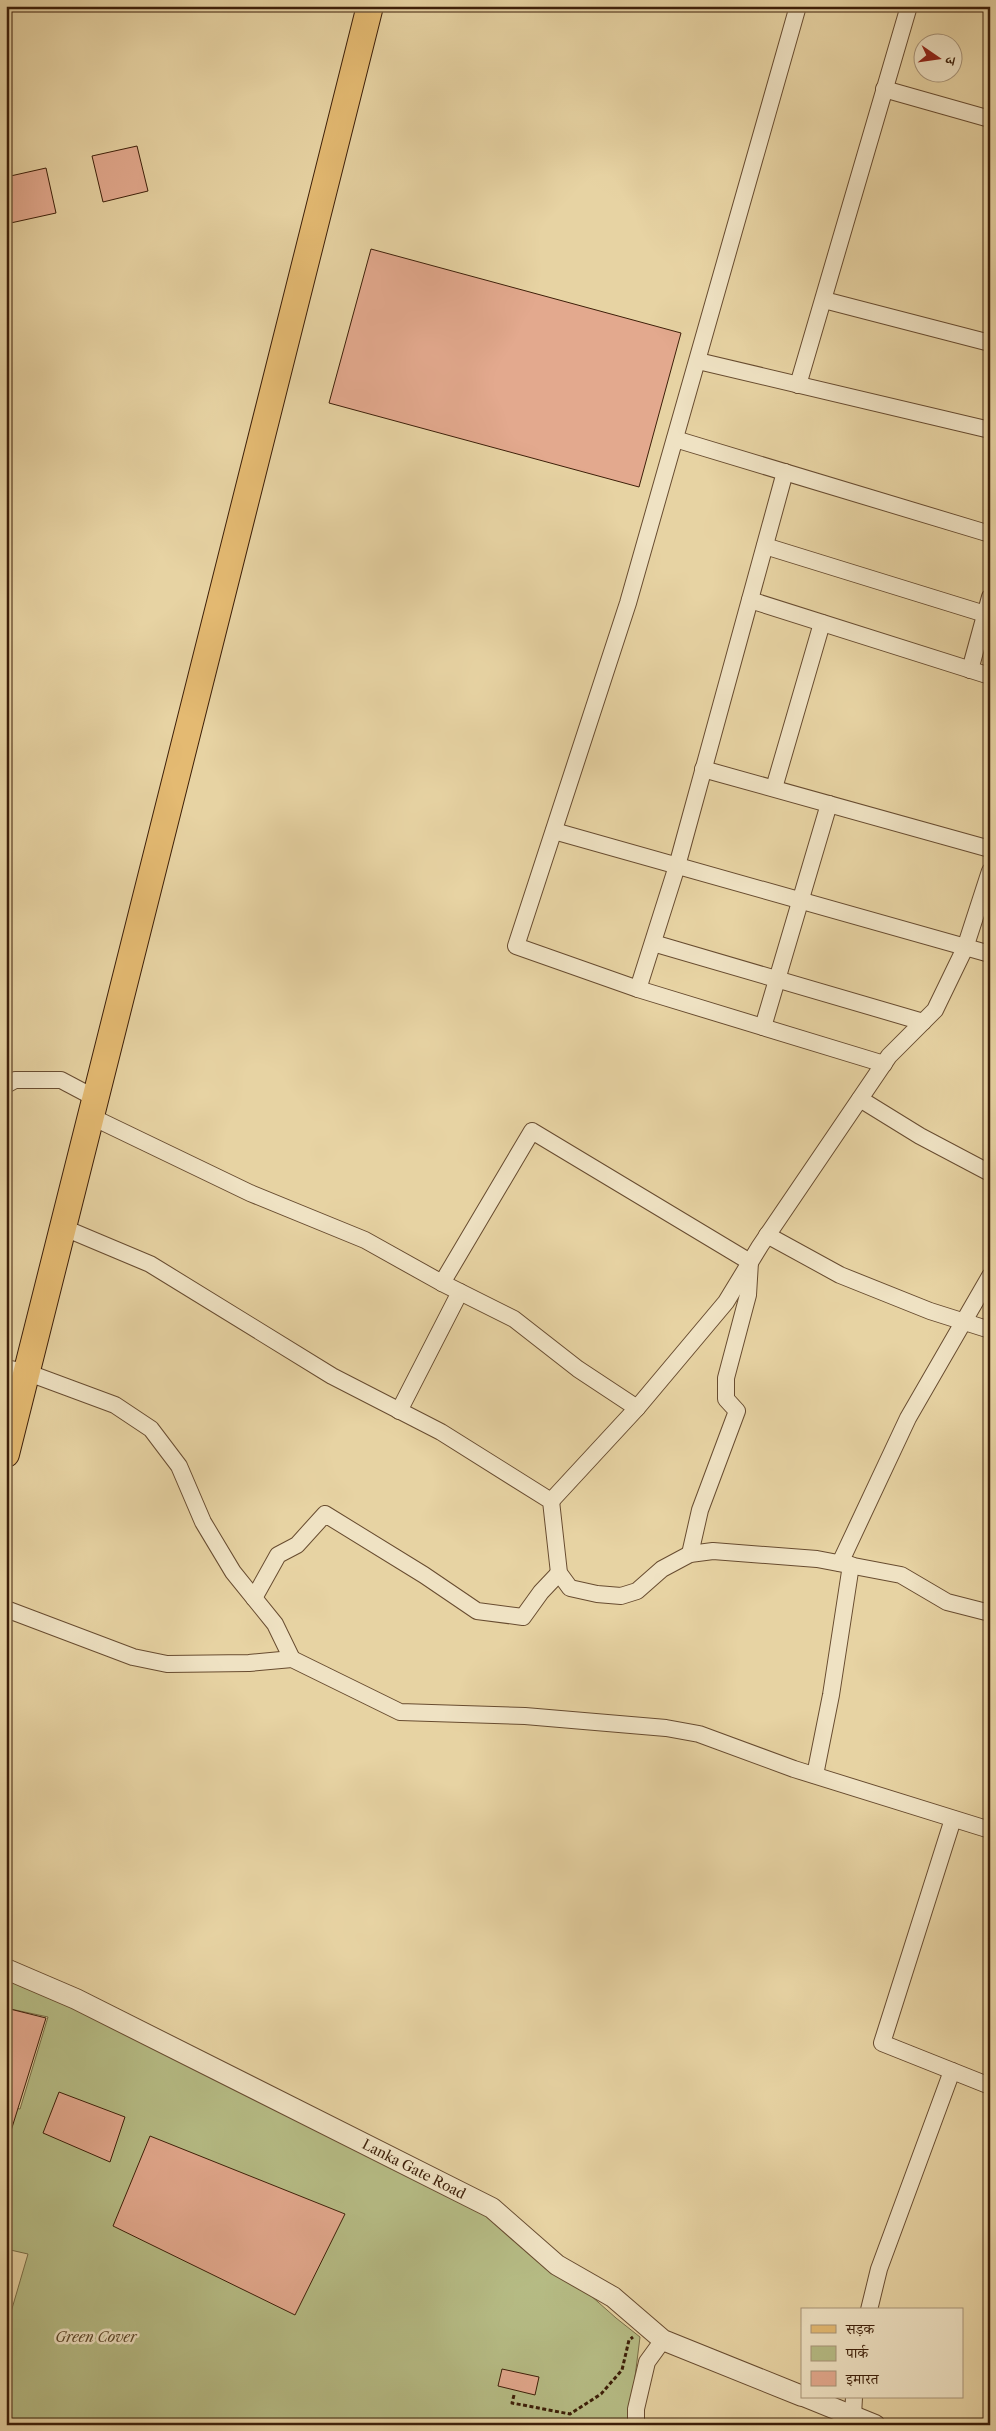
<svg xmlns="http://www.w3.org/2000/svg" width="996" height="2431" font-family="'Libre Caslon Text','Noto Serif Devanagari',serif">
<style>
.green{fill:#b6bc85;stroke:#7a6e47}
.building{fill:#e3a98e;stroke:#3d1f09}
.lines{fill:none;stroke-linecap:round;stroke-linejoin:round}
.minor-casing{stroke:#684c30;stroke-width:18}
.tertiary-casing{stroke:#684c30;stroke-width:22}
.primary-casing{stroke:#3d1f09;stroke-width:28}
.path{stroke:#3d1f09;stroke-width:3;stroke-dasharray:4 2.5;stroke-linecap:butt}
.minor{stroke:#efe2c3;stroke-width:16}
.tertiary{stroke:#efe2c3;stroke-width:20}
.primary{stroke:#e4ba72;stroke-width:26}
.labels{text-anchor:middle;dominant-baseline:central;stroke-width:5;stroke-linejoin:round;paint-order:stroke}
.street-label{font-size:14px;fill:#3d1f09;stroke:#efe2c3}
.park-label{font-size:14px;font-style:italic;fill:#5b4628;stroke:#efe2c3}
</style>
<rect width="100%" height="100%" fill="#e7d3a3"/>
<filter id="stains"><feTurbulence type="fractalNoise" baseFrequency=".004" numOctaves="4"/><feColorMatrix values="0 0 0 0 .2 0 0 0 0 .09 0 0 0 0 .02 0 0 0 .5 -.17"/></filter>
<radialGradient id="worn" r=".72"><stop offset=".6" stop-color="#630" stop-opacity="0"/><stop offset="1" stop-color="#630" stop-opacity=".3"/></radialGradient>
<path class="green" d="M12,1972L492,2208L616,2318L640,2337L629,2425H6V2329L28,2254L6,2249V2106L20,2109L48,2017L6,2008V1993Z"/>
<g class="building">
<path d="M137,146L148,191L103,202L92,156Z"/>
<path d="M46,168L56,213L6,224V177Z"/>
<path d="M371,249L681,333L639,487L329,403Z"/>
<path d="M6,2008L46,2018L10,2134H6Z"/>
<path d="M59,2092L125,2117L110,2162L43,2133Z"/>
<path d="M150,2136L345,2214L295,2315L113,2226Z"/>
<path d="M502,2369L539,2377L535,2395L498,2386Z"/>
</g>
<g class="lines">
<defs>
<g id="minor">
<path d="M798,6L628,603L516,946L638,989L884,1064"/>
<path d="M884,89L990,119"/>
<path d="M824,300L990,343"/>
<path d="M698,361L990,430"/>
<path d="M798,385L909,6"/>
<path d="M675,439L990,534"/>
<path d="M765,546L985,614"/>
<path d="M750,600L990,676"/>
<path d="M970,670L990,597"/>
<path d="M703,769L990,849"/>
<path d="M774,788L822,623"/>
<path d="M554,831L990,954"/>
<path d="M653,943L923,1022"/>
<path d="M638,989L677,866L785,472"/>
<path d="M763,1027L829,804"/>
<path d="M6,1085L15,1080H61L95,1098"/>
<path d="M860,1099L920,1136L990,1173"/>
<path d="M90,1116L250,1193L365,1240L442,1283L514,1319L578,1369L637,1408"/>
<path d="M62,1227L150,1264L332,1376L441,1432L551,1501L559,1573L570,1588L597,1594L621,1596L637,1591L662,1569L690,1554L713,1551L817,1559L901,1575L947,1602L990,1613"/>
<path d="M767,1235L840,1275L930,1311L990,1330"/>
<path d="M442,1283L532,1131L750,1262L748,1295L726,1378V1399L737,1411L700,1510L690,1554"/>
<path d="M6,1368L26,1372L115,1405L151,1429L179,1466L203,1522L233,1572L275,1624L292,1659"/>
<path d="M399,1411L460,1292"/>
<path d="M551,1501L637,1408L726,1302L760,1246L889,1056L935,1010L965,948L990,871"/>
<path d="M840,1563L908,1418L990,1276"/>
<path d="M254,1598L278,1555L297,1545L325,1514L424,1575L477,1611L523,1617L541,1592L559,1573"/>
<path d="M6,1609L133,1657L167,1664L249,1663L292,1659L400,1712L525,1716L666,1728L699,1734L794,1769L990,1830"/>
<path d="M815,1775L831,1695L851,1565"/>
<path d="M953,1819L882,2043L990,2086"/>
<path d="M869,2310L879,2269L952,2071"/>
<path d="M853,2416L854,2397"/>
<path d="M636,2425V2409L647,2362L663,2340"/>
</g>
<g id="tertiary">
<path d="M6,1969L76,1999L492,2208L557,2265L613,2297L663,2340L802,2396"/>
<path d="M806,2397L875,2425"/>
</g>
<path id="primary" d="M6,1454L370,6"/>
</defs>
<use href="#minor" class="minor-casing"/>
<use href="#tertiary" class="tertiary-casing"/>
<use href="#primary" class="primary-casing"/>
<path class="path" d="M514,2395L512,2403L570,2414L601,2394L622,2370L629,2340L633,2337"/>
<use href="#minor" class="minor"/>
<use href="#tertiary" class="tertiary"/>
<use href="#primary" class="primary"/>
</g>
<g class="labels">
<g class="street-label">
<text transform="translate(414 2169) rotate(27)">Lanka Gate Road</text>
</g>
<g class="park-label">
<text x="96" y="2337">Green Cover</text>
</g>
</g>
<rect width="996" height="2431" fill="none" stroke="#e7d3a3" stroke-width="25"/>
<rect x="8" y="8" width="981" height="2416" fill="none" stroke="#3d1f09" stroke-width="2.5"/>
<rect x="12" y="12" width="971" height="2406" fill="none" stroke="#3d1f09"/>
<rect x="801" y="2308" width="162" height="90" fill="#efe2c3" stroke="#a89479"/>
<rect x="811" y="2325" width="25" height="8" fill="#e4ba72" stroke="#a89479"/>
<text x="846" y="2334" font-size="15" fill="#3d1f09">सड़क</text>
<rect x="811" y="2346" width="25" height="15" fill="#b6bc85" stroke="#a89479"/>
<text x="846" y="2358" font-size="15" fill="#3d1f09">पार्क</text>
<rect x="811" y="2371" width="25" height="15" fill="#e3a98e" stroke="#a89479"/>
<text x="846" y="2384" font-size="15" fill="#3d1f09">इमारत</text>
<g transform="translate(938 58) rotate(103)"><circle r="24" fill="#efe2c3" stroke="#a89479"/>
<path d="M0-4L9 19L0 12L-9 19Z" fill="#8f2418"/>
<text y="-8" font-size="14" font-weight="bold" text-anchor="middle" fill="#3d1f09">उ</text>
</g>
<rect width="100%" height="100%" filter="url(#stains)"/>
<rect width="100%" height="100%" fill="url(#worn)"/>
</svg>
